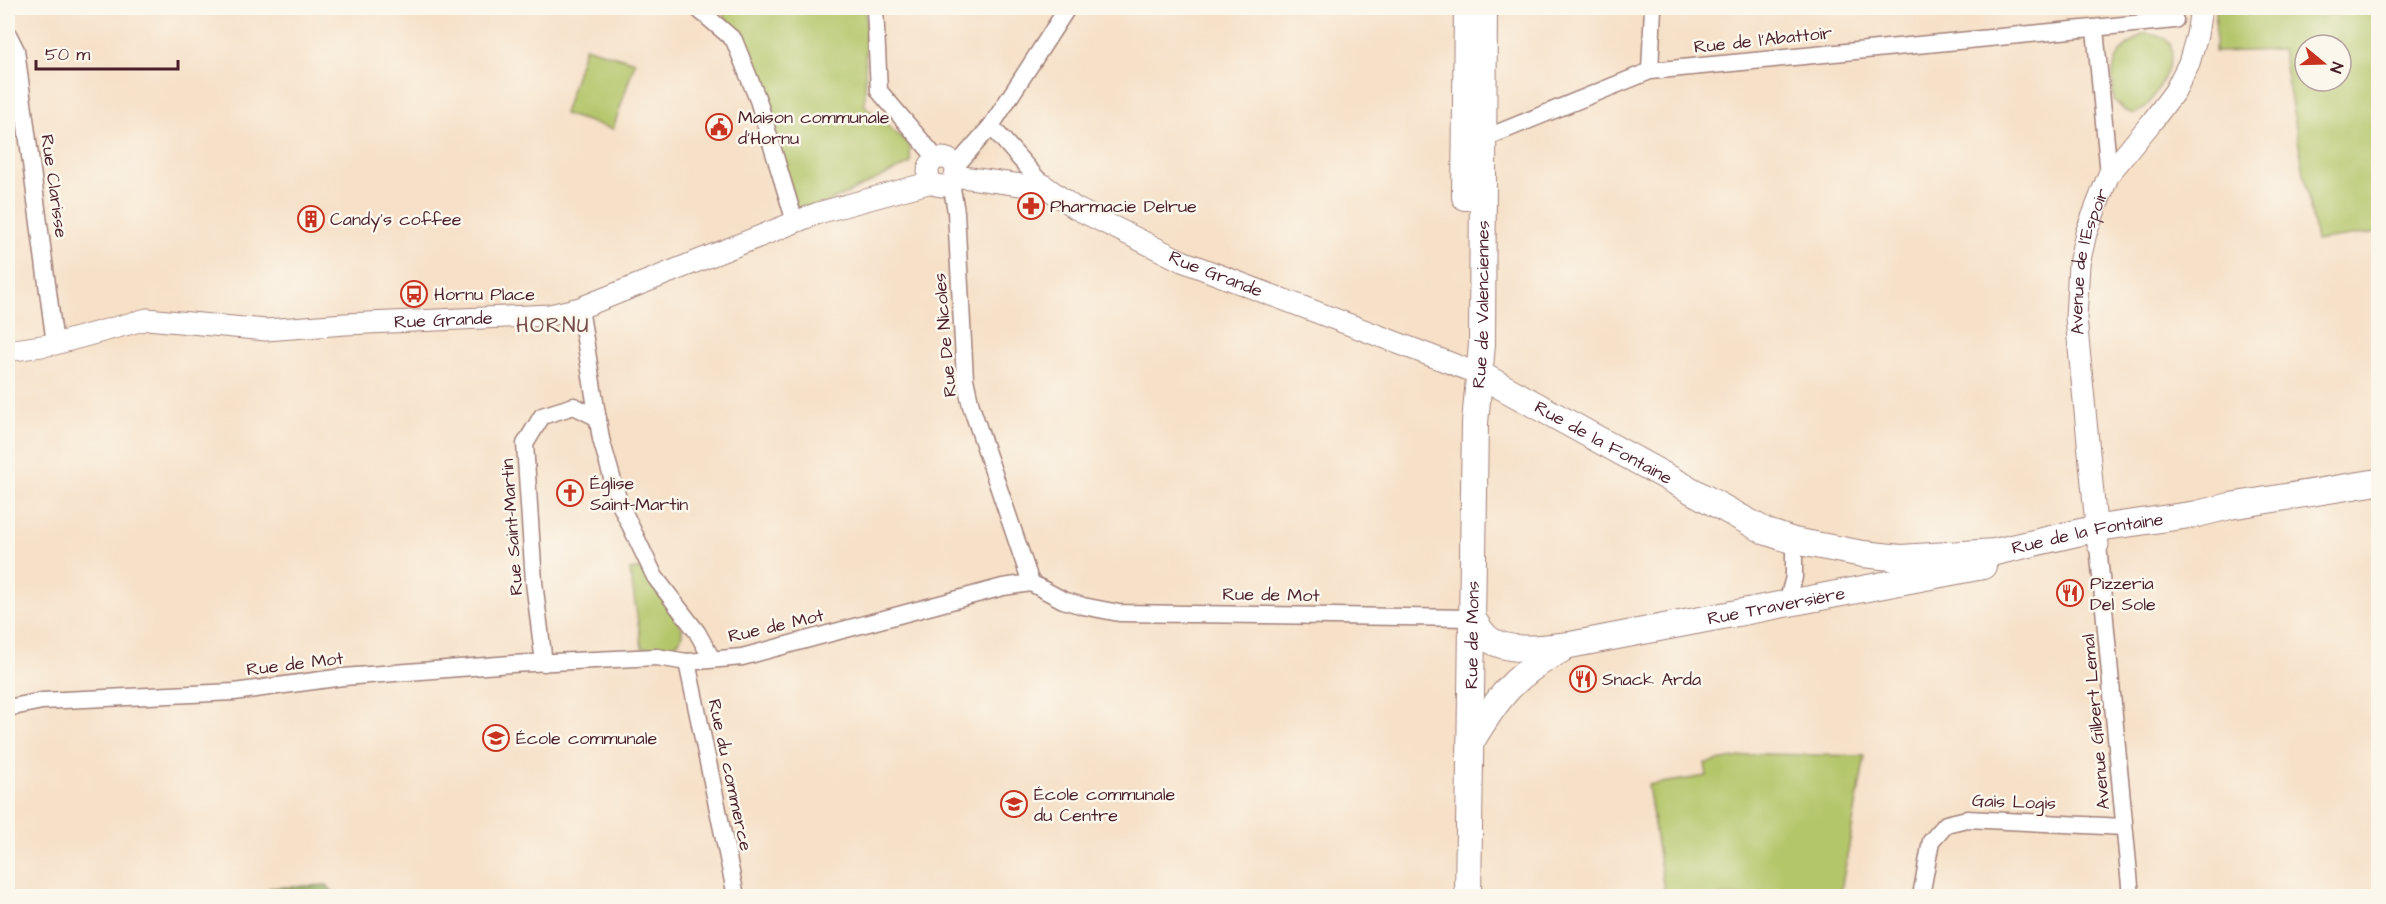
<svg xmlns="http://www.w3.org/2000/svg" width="2386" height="904" font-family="'Architects Daughter',sans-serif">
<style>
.green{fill:#b4c66a;stroke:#7f724a;stroke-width:1.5;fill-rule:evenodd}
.forest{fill:#8fab5e;stroke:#6c6544;stroke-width:1.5}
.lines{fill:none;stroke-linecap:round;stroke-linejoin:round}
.minor-casing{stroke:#a08079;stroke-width:19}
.tertiary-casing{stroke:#a08079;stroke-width:23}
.primary-casing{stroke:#a08079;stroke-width:28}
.minor{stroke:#fff;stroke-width:16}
.tertiary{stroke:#fff;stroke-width:21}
.primary{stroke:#fff;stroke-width:26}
.labels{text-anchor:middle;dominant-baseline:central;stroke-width:5;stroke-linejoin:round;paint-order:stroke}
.street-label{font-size:18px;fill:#4a1f2b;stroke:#fbf7ec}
.poi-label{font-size:18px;fill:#4a1f2b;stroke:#fbf7ec;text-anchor:start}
.quarter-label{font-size:21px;letter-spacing:1.5px;fill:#764b49;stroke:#fbf7ec}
</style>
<rect width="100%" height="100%" fill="#fbf7ec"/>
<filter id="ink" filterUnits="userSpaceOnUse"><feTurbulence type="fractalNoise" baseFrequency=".0167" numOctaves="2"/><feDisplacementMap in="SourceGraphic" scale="12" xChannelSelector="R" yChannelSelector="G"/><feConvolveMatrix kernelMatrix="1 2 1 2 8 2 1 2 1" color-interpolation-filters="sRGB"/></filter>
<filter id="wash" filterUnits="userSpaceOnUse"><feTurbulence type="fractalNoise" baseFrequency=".008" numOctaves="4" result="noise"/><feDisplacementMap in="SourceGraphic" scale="24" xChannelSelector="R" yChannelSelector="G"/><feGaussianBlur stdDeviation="1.35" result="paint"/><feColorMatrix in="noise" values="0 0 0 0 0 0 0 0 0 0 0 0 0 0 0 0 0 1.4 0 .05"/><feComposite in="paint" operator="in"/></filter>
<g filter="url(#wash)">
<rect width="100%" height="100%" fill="#f6e0c7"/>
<g class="green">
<path d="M719,8H866L865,106L909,144L911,163L799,216L744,33L729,24Z"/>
<path d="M2216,8H2378V232L2316,241L2282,50L2215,52ZM2305,45H2341V81H2305Z"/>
<path d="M2145,33C2153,35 2165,36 2170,44C2178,58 2154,101 2142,110C2139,112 2136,113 2133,114L2124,110L2114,100C2110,65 2113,52 2145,33Z"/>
<path d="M585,47L635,62L613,129L564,114Z"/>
<path d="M641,568L682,628C684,652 660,647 642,648L630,570Z"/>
<path d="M1757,754L1865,756L1840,896H1665L1648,785L1707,776L1705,763Z"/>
</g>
<path class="forest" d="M327,885L336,896H270L269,888Z"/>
</g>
<g filter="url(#ink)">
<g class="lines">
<defs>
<g id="minor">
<path d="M697,8L734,40L758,100L795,222"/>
<path d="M875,8L879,91L937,159"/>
<path d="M2095,29L2109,174"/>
<path d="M8,34L16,50L55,344"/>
<path d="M1650,71L1653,8"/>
<path d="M991,126L1042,184"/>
<path d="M1479,126L1483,135L1495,134L1650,71L2175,20"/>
<path d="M955,167L991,126L1066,10"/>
<path d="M951,182L956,212L965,379L971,406L1031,583"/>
<path d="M580,308L601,439L619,502L655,577L697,632L712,659"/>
<path d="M2098,545L2131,896"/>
<path d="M1787,603L1794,577V541"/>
<path d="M687,662L736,896"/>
<path d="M544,663L534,582L525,444L542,416L574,406L598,418"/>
<path d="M8,708L42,701L234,692L343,677L511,664L657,657L687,662L742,657L1003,587L1031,583L1063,600L1083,606L1119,613L1472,618"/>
<path d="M1921,896L1931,841L1946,824L1967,819L2124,827"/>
</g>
<g id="tertiary">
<circle cx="942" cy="172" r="14"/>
<path id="s1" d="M955,176L1021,185L1042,184L1075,208L1182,261L1479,374"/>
<path id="s2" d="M8,351L55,344L147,319L266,330L345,324L550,315L580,308L818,213L932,182"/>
<path id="s3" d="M2098,545L2076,318L2079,264L2086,233L2109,174L2151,123L2175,91L2189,63L2197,35L2201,8"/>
</g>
<g id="primary">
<path d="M1465,197L1467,8"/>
<path id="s4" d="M1479,374L1767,532L1794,541L1863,554L1901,558L1995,552L2098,528L2197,514L2230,506L2378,482"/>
<path id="s5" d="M1472,618C1477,625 1482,635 1490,640C1513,654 1545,647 1570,645L1983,566"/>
<path d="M1471,742C1498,697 1514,675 1561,650"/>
<path id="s6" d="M1468,896L1475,423L1482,344L1484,8"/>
</g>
</defs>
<use href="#minor" class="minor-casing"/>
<use href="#tertiary" class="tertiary-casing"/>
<use href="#primary" class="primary-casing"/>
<use href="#minor" class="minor"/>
<use href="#tertiary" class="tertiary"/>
<use href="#primary" class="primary"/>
</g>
</g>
<defs>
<symbol id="civic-ring" viewBox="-11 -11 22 22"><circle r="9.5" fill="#fbf7ec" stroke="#c8321e" stroke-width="1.5"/><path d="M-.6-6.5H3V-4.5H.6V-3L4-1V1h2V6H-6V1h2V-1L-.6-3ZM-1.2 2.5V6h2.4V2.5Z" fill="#c8321e"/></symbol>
<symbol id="pharmacy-ring" viewBox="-11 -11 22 22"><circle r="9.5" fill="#fbf7ec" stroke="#c8321e" stroke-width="1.5"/><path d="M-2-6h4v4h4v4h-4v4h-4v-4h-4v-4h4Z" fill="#c8321e"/></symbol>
<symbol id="building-ring" viewBox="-11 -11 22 22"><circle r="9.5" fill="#fbf7ec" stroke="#c8321e" stroke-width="1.5"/><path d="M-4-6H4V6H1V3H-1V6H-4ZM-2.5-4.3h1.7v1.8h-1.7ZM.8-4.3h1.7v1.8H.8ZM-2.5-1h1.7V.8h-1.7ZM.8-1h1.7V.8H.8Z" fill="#c8321e"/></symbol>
<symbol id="bus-ring" viewBox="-11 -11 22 22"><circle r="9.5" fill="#fbf7ec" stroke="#c8321e" stroke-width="1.5"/><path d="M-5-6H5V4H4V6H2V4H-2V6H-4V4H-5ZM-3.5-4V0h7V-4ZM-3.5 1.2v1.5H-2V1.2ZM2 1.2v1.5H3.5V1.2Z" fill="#c8321e"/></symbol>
<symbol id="church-ring" viewBox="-11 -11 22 22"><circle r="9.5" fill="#fbf7ec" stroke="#c8321e" stroke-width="1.5"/><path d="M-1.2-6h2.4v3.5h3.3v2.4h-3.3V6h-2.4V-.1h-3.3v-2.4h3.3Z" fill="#c8321e"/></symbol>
<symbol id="restaurant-ring" viewBox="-11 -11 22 22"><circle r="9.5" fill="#fbf7ec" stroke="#c8321e" stroke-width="1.5"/><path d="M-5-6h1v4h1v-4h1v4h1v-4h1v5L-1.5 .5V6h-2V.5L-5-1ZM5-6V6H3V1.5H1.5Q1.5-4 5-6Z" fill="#c8321e"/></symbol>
<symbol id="school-ring" viewBox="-11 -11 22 22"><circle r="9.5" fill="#fbf7ec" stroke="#c8321e" stroke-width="1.5"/><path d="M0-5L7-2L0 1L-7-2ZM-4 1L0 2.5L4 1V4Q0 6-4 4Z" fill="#c8321e"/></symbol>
</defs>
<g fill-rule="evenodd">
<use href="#civic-ring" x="704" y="112" width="30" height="30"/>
<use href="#pharmacy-ring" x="1016" y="191" width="30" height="30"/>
<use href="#building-ring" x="296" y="204" width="30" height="30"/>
<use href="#bus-ring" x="399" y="279" width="30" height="30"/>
<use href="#church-ring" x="555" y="478" width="30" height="30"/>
<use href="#restaurant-ring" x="2055" y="578" width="30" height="30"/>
<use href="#restaurant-ring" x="1568" y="664" width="30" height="30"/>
<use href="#school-ring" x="481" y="723" width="30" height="30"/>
<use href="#school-ring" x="999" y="789" width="30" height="30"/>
</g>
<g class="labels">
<g class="street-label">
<text transform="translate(1763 40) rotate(-6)">Rue de l'Abattoir</text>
<text transform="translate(54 186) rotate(82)">Rue Clarisse</text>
<text stroke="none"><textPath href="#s3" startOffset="286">Avenue de l'Espoir</textPath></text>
<text stroke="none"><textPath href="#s1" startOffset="284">Rue Grande</textPath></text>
<text stroke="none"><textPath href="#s6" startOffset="592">Rue de Valenciennes</textPath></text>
<text stroke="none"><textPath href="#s2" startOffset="440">Rue Grande</textPath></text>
<text transform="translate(945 335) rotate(-95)">Rue De Nicoles</text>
<text stroke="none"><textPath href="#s4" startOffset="142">Rue de la Fontaine</textPath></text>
<text transform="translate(512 527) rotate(-94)">Rue Saint-Martin</text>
<text stroke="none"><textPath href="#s4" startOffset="654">Rue de la Fontaine</textPath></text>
<text transform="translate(1271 595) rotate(1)">Rue de Mot</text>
<text stroke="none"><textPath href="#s5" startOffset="320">Rue Traversière</textPath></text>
<text transform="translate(776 626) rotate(-13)">Rue de Mot</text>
<text stroke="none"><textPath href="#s6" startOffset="261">Rue de Mons</textPath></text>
<text transform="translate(295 664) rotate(-7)">Rue de Mot</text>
<text transform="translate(2096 722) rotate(-95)">Avenue Gilbert Lemal</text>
<text transform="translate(730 775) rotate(78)">Rue du commerce</text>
<text transform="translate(2014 802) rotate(2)">Gais Logis</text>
</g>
<g class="poi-label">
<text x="738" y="117">Maison communale<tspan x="738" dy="21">d'Hornu</tspan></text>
<text x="1050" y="206">Pharmacie Delrue</text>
<text x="330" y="219">Candy's coffee</text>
<text x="434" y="294">Hornu Place</text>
<text x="590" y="483">Église<tspan x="590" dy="21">Saint-Martin</tspan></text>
<text x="2090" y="583">Pizzeria<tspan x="2090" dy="21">Del Sole</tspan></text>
<text x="1602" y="679">Snack Arda</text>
<text x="516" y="738">École communale</text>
<text x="1034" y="794">École communale<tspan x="1034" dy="21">du Centre</tspan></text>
</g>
<g class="quarter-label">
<text x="553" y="325">HORNU</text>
</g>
</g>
<rect width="2386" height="904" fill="none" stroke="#fbf7ec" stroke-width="30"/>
<g transform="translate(2323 63) rotate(109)"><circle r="28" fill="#fbf7ec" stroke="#b4a19f" stroke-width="1.5"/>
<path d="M0-4.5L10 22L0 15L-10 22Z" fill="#c8321e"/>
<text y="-9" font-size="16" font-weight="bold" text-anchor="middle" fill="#4a1f2b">N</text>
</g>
<path d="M36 60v9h142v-9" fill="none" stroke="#4a1f2b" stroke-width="3"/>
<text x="45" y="60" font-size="18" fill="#4a1f2b" stroke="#fbf7ec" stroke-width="4.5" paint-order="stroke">50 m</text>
</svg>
